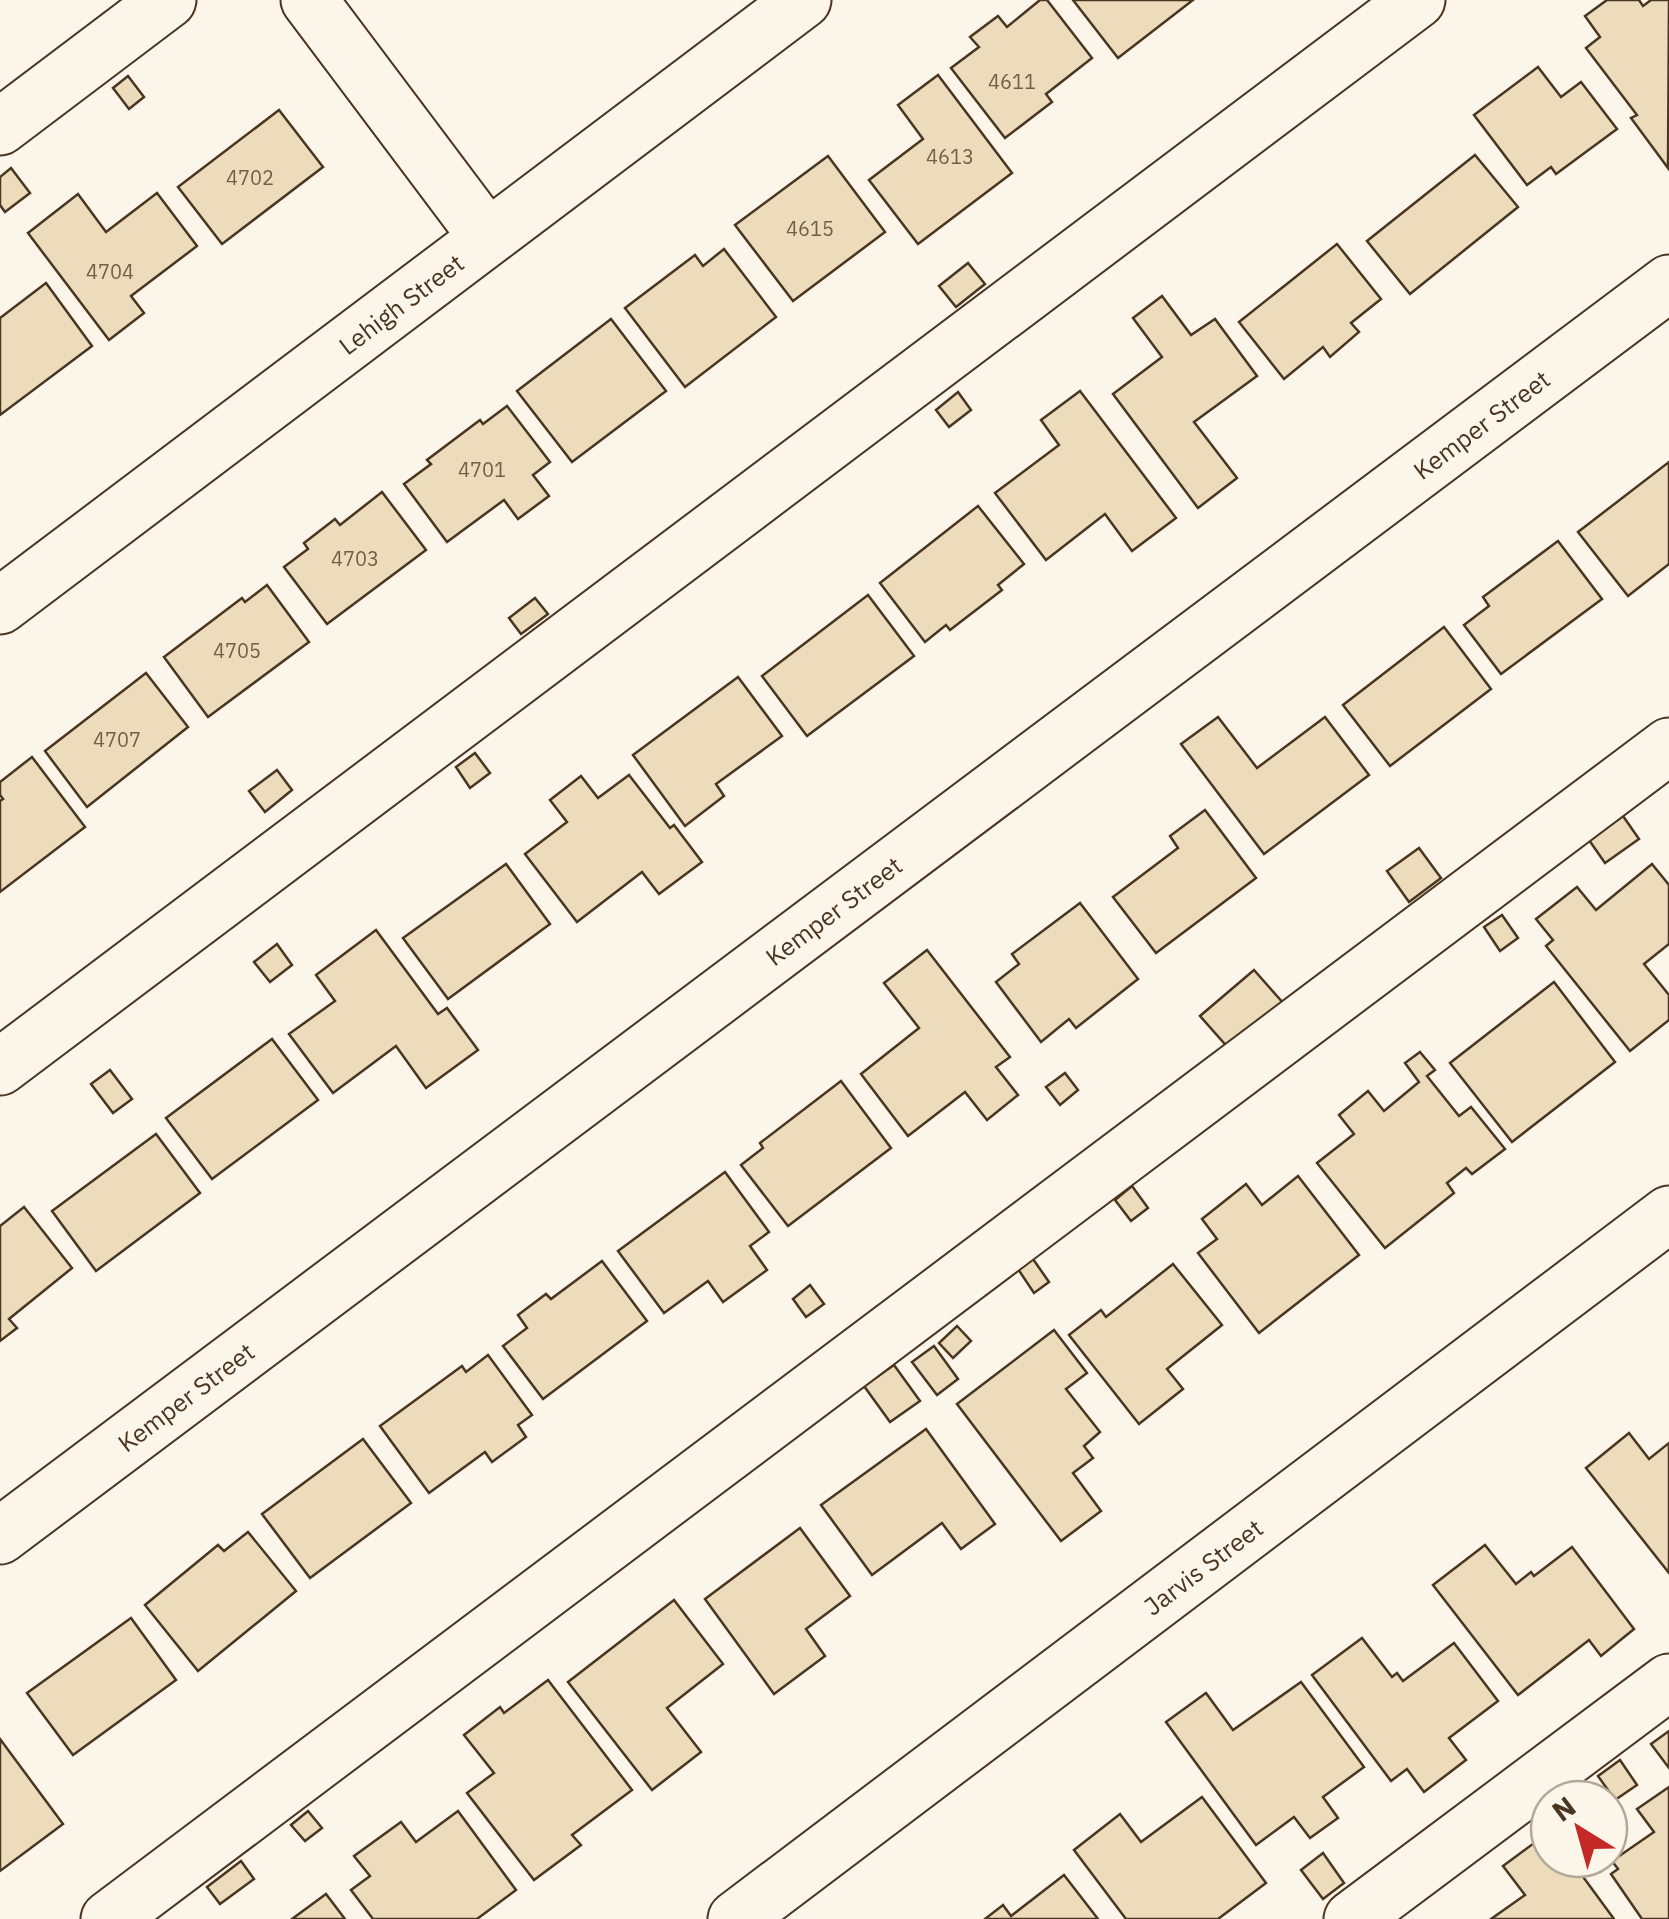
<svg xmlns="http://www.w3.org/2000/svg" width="1669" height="1919" font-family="'IBM Plex Sans',sans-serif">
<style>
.building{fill:#ecdcbc;stroke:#4a3520;stroke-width:2.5}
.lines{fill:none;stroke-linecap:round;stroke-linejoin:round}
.minor-casing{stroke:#4a3520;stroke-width:59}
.minor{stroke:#fbf6e9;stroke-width:55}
.labels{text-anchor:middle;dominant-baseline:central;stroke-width:8;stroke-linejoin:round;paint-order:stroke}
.number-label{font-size:20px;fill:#725f47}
.street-label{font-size:25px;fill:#4a3520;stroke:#fbf6e9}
</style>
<rect width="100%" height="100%" fill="#fbf6e9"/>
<g class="building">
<path d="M1040,0H1047L1092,58L1046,94L1052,102L1005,138L951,68L979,47L970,37L998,16L1007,27Z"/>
<path d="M1073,0H1193L1118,58Z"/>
<path d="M1607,0H1639L1643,6L1651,0H1669L1668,168L1631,118L1637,115L1586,48L1600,37L1585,16Z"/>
<path d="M1538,67L1561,97L1581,82L1617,129L1556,174L1551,167L1527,185L1474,115Z"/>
<path d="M938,75L1012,173L918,244L869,180L923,139L898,105Z"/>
<path d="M128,76L144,97L129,109L113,88Z"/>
<path d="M279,110L323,167L222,244L178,187Z"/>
<path d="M1475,155L1518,207L1410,294L1367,241Z"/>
<path d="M828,156L885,232L793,301L735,225Z"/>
<path d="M11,168L30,193L5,212L0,205V177Z"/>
<path d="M157,193L197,246L131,296L144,313L109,340L28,233L78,194L106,232Z"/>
<path d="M1337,244L1381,299L1351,323L1359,332L1330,357L1323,347L1284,379L1239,322Z"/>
<path d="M724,249L776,317L685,387L625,308L695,255L703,266Z"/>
<path d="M968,263L985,284L956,307L939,286Z"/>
<path d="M46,283L92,346L0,415V318Z"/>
<path d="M1162,296L1191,335L1215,319L1257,376L1194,422L1237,478L1198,508L1113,394L1162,357L1133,318Z"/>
<path d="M611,319L666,391L572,462L517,391Z"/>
<path d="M1080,391L1176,518L1132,551L1105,514L1046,560L995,493L1059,445L1041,420Z"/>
<path d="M958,392L971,410L949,427L936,410Z"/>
<path d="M507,406L550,462L533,475L549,496L518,519L504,500L447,542L404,484L431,464L427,460L480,420L483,424Z"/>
<path d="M1669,462V564L1628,596L1578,532Z"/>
<path d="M382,492L426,550L327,624L284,567L308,549L304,543L335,519L340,525Z"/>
<path d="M978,506L1024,564L998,585L1002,590L950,630L946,625L925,642L880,583Z"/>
<path d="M1558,541L1602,599L1501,674L1464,625L1489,606L1483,597Z"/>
<path d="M267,585L309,642L208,717L164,657L242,598L245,602Z"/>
<path d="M868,595L914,656L807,736L762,676Z"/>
<path d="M535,598L548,614L521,634L509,618Z"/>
<path d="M1444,627L1491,689L1390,766L1343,705Z"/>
<path d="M146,673L188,727L87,807L45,751Z"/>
<path d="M738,677L782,736L716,784L724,796L685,826L633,755Z"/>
<path d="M1218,717L1257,768L1325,717L1369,775L1264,854L1181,744Z"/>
<path d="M475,753L490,773L470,788L456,767Z"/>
<path d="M32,757L85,827L0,892V801L3,799L0,795V782Z"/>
<path d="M277,770L292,790L265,812L249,791Z"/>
<path d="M629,775L670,828L674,825L702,862L659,894L642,872L577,922L525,854L567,822L550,800L581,776L598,798Z"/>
<path d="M1205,810L1256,878L1156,953L1113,897L1178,848L1170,836Z"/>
<path d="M1623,816L1639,839L1605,863L1589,840Z"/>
<path d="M1419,848L1441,878L1409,902L1387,871Z"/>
<path d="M506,864L550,924L448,999L403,938Z"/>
<path d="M1652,864L1669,885V944L1644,964L1669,995V1020L1630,1051L1546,946L1553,940L1536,919L1577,887L1596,910Z"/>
<path d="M1080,903L1138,979L1076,1028L1069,1019L1041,1042L996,982L1019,964L1012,954Z"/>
<path d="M1502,915L1518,938L1500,951L1484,927Z"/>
<path d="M376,930L438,1014L447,1008L478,1050L426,1088L396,1046L333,1093L289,1034L335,1001L316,975Z"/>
<path d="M277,944L292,965L270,982L254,962Z"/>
<path d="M927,950L1010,1057L996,1067L1018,1095L987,1120L965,1092L908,1136L861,1074L919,1028L884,983Z"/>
<path d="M1254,970L1285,1005L1231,1051L1200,1016Z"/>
<path d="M1554,982L1615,1062L1512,1142L1450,1063Z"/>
<path d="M272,1039L318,1100L212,1179L166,1118Z"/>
<path d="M1420,1052L1435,1070L1427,1076L1459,1116L1471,1107L1505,1149L1472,1174L1466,1168L1447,1183L1454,1193L1385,1248L1317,1163L1354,1134L1339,1115L1368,1091L1384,1111L1419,1082L1405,1063Z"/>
<path d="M110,1070L132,1099L113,1113L91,1084Z"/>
<path d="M1065,1073L1078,1090L1060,1105L1046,1087Z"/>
<path d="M841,1081L891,1148L788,1226L741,1165L763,1148L760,1143Z"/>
<path d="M156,1134L200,1193L96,1271L52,1211Z"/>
<path d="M725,1172L769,1232L750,1246L767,1270L723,1302L708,1281L664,1313L618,1251Z"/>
<path d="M1298,1176L1359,1255L1259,1333L1198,1253L1217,1239L1202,1219L1246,1184L1262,1205Z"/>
<path d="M1132,1186L1148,1208L1131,1221L1115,1200Z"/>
<path d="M24,1207L72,1268L9,1319L17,1328L0,1341V1226Z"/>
<path d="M1033,1259L1049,1282L1034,1293L1018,1269Z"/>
<path d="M602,1261L647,1321L543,1399L503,1346L527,1328L518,1315L546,1294L551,1299Z"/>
<path d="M1173,1264L1222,1325L1167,1369L1183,1389L1139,1424L1069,1335L1101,1310L1106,1317Z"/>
<path d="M810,1285L824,1304L806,1317L793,1299Z"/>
<path d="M957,1326L971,1341L953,1358L939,1343Z"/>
<path d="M1054,1330L1087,1373L1066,1389L1100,1432L1084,1446L1093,1458L1073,1473L1101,1511L1061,1541L957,1404Z"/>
<path d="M934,1346L958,1379L937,1395L912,1362Z"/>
<path d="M488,1355L532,1415L518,1425L526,1437L492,1462L485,1452L429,1493L380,1426L462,1366L466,1372Z"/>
<path d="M894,1365L920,1401L890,1422L864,1386Z"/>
<path d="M926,1429L995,1524L961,1549L942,1523L872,1575L821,1505Z"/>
<path d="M1629,1433L1649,1459L1669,1443V1573L1586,1468Z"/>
<path d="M363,1439L411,1503L310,1578L262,1514Z"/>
<path d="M800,1528L850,1596L806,1629L825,1656L774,1694L705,1599Z"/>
<path d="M248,1532L296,1591L198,1671L145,1605L218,1545L224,1551Z"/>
<path d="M1485,1545L1516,1584L1531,1572L1534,1576L1572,1547L1634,1629L1601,1656L1589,1640L1518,1695L1433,1585Z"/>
<path d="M674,1600L723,1664L667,1708L701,1752L652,1790L568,1682Z"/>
<path d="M131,1618L176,1680L73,1755L27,1693Z"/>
<path d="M1362,1638L1392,1677L1397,1673L1403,1681L1454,1643L1498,1701L1449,1738L1466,1760L1424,1792L1407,1769L1391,1781L1312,1675Z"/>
<path d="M548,1680L632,1790L572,1835L581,1845L534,1880L467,1793L494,1773L464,1735L500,1707L504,1713Z"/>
<path d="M1301,1682L1364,1767L1323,1797L1338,1818L1310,1838L1294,1817L1256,1845L1166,1722L1206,1693L1233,1730Z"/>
<path d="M1669,1731V1768L1651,1744Z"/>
<path d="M0,1739L63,1824L0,1871Z"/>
<path d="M1620,1760L1637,1785L1615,1800L1598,1776Z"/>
<path d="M1669,1787V1919H1642L1611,1874L1618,1869L1612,1861L1654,1832L1637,1809Z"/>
<path d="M1202,1797L1266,1883L1218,1919H1126L1074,1850L1120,1814L1141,1842Z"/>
<path d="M308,1811L322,1828L305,1841L291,1825Z"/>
<path d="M458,1811L516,1890L477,1919H373L351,1890L370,1876L354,1856L401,1822L416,1842Z"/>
<path d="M1549,1832V1859H1570L1614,1919H1491L1525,1895L1503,1866Z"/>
<path d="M1323,1853L1344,1883L1323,1899L1301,1870Z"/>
<path d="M241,1861L254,1879L220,1904L207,1887Z"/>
<path d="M1064,1875L1098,1919H985L1003,1905L1011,1916Z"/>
<path d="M326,1894L345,1919H292Z"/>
</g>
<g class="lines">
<defs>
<g id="minor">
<path d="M309,0L487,237"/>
<path d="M0,127L168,0"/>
<path id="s1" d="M0,606L803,0"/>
<path d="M0,1067L1417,0"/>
<path id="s2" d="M0,1536L1669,283"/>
<path d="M109,1919L1669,746"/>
<path id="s3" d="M736,1919L1669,1214"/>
<path d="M1352,1919L1669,1682"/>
</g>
</defs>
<use href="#minor" class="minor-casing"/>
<use href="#minor" class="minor"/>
</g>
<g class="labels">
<g class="number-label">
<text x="1012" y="81">4611</text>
<text x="950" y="156">4613</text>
<text x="250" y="177">4702</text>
<text x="810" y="228">4615</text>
<text x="110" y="271">4704</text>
<text x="482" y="469">4701</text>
<text x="355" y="558">4703</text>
<text x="237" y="650">4705</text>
<text x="117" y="739">4707</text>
</g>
<g class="street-label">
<text stroke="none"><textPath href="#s1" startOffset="502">Lehigh Street</textPath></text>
<text stroke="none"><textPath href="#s2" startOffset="1852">Kemper Street</textPath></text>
<text stroke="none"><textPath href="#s2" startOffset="1042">Kemper Street</textPath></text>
<text stroke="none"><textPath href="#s2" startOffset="232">Kemper Street</textPath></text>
<text stroke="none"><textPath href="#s3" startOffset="585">Jarvis Street</textPath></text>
</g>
</g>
<g transform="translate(1579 1829) rotate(323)"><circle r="48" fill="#fbf6e9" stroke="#b4a999" stroke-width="2.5"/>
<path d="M0-8L18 38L0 25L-18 38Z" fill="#c62828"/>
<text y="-15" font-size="28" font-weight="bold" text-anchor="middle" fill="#4a3520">N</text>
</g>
</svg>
